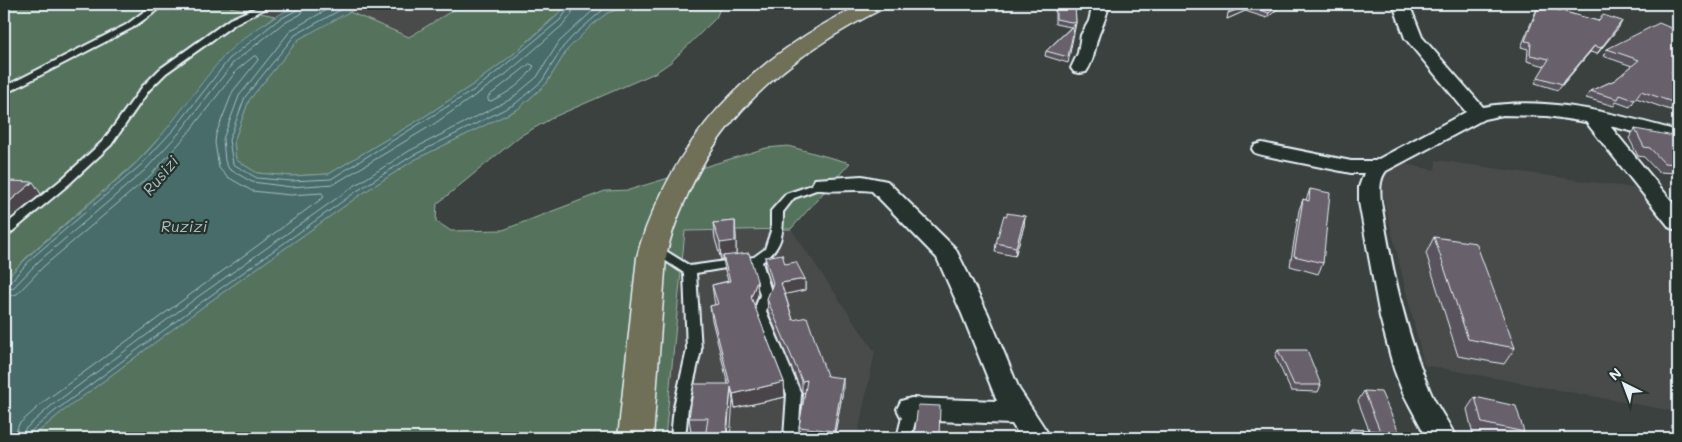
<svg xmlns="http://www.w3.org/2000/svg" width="1682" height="442" font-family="Mali,sans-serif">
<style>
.built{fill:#484b4c}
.green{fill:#55735c;stroke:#9eb2aa}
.water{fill:#476c6b;stroke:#87a1a3}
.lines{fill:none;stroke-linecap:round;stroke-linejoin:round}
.shore{stroke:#a8bcc0;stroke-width:1}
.lane-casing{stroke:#e8f1f8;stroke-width:4}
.street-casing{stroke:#e8f1f8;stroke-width:4}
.highway-casing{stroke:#e8f1f8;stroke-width:3}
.lane{fill:#26332d;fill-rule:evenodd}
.street{fill:#26332d;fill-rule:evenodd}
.highway{fill:#706f59;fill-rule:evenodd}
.wall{fill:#59535b;stroke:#e8f1f8}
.shaded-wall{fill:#49444a;stroke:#e8f1f8}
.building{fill:#68616a;stroke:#e8f1f8}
.labels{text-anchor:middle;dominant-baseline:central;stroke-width:4.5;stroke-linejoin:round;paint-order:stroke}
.water-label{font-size:16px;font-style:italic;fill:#a8bcc0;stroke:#26332d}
</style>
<rect width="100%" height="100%" fill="#3a413f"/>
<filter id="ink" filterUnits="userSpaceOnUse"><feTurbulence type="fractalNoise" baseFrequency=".02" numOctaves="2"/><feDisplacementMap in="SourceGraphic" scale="10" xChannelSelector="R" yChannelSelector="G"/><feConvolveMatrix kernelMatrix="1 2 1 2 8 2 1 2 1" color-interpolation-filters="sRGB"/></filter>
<g filter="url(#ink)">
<g class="built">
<path d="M236,4H299L275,16L229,7Z"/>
<path d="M364,4H463L409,37L347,11Z"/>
<path d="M1436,160L1648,190L1678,236V412L1424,365L1378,175L1390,161L1435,170Z"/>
<path d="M791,229L875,352L857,438H665L685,231Z"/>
</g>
<g class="green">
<path d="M4,4H236L230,7L275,16L225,55L171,125L137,162L31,253L4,281Z"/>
<path d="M463,4H559L562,10L515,53L474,84L427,115L329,174L291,176L257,173L236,160L234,141L249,100L299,39L347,11L409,37Z"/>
<path d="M632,4H722L716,18L671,62L655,73L556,116L520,136L437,204L436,221L451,231L503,230L605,191L629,190L766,148L788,146L850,163L791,229L685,231L665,438H31L58,415L205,305L360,195L414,160L518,109L546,84L567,50L592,25L607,13Z"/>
</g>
<path class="water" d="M299,4H364L299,39L249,100L234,141L236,160L257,173L291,176L329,174L427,115L474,84L515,53L556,17L562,10L559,4L632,5L607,13L592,25L567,50L546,84L518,109L414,160L360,195L205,305L58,415L31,438H4V281C45,237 94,204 137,162C170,130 194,90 224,56C242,37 276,15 299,4Z"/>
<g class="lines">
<g class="shore">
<path d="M337,4L291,30L239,96L223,139L225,161L229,169L252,182L291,187L334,184L434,124L506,74L564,24L572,14V4"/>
<path d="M351,4L295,35L245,97L229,140L233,164L257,178L291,181L331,179L477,88L560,20L566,12L565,4"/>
<path d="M530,64L534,66C524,83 508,93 491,101L488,100V97Z"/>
<path d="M4,284L9,283L34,256L141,165L175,128L229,59L278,20L297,10L299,4"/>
<path d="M4,291L13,288L39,261L145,170L180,132L233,63L281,25L301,14L306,4"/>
<path d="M4,298L17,294L44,266L150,176L185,137L238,69L254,56H257L258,60L233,91L216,134L215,143L219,168L226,176L252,191L290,195L322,193L324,197L46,400L19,424L14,438"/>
<path d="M22,438L25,429L51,406L199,296L354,186L409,151L511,99L537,77L559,42L600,4"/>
<path d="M28,438L30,432L55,411L203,301L357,191L412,156L515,104L542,81L563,47L573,36L604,9L619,4"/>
</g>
<defs>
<g id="lane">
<path d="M154,4H163L152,14L132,28L4,94V87L126,25Z"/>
<path d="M264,4H274L236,23L166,73L149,90L111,145L69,184L8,235L4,236V226L61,180L103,141L143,86L160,69L230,19Z"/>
<path d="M823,181L828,184L827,186L794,198L783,212C783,235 782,248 762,262L772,295L766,311L801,394L798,438H784L787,394L754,311L760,295L751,264H749L696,273L701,350L688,407L685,438H671L674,407L687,350L684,273L648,249L650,246H658L690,266L754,257L765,249L771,231V211L786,194Z"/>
<path d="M911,403L916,405L918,409L911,438H897L904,409L906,405Z"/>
</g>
<g id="street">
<path d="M1093,4H1109C1107,15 1103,24 1099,34C1094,47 1095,60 1086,72L1080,73L1074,72L1071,68L1078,53L1081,35L1089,21Z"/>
<path d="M1393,4H1409L1422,37L1483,107C1545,95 1617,114 1678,131V143L1610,126L1678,209V230L1670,228L1586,122L1547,116L1503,115L1484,119L1386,171C1379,180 1380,191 1381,202C1391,266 1405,332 1430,391C1437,408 1449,422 1456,438H1427L1403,393L1394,369L1380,317L1359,202V187L1364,173H1351L1262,155L1255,153L1252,149L1255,145L1262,143L1351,161H1375L1466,112L1405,38Z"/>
<path d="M862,176L887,181L955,248L988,314L1019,389L1051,438H1021L1012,424L911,420L901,417L897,409L901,401L911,398L997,401L962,314L937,258L872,191C853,188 834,193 815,189L812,184L815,179Z"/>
</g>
<path id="highway" d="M862,4H887L884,8C799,50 725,107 687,196C678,216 670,236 666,257L653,438H618L637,257C642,236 650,216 660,197C701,108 775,46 862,4Z"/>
</defs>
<use href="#lane" class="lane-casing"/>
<use href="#street" class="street-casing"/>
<use href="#highway" class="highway-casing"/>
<use href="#lane" class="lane"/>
<use href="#street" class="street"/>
<use href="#highway" class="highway"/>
</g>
<g class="wall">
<path d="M1055,4H1075L1076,23L1068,63L1045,56L1046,51L1071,27L1055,24Z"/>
<path d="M1221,4H1283L1267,18L1245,11L1227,19L1231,7Z"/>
<path d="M1539,5L1598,21H1622L1619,27L1597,54L1590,52L1558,90L1535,83L1545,66L1527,61L1528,49L1521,47L1536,11Z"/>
<path d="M1678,31V106L1670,110L1636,98L1630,107L1616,102L1614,106L1586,98L1590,91L1615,80L1632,66L1603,56L1607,49Z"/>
<path d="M1635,129L1678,143V173L1658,172L1644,157L1638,156L1629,138Z"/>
<path d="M1310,189L1323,263L1318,274L1290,266L1299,210L1303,199L1306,200Z"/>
<path d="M1025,216L1024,226L1015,256L995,252L996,243Z"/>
<path d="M735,221L736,238V254L757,281L758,295L754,306L784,382L785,397L735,408L733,401L705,438L706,432H691L689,418L728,384L712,320L710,306L715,305L714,299L712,285L728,281L725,270L723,259L721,260L715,239L713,223Z"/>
<path d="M1434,237L1515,348L1504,364L1458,356L1426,253Z"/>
<path d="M765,257L785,264L805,279V290L785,294L793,320L827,376L843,390L834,438H800L799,427L805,392L802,393L768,311L767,299L772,287L766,269Z"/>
<path d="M1278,350L1321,385L1318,392L1291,391L1275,356Z"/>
<path d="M1364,391L1401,436L1410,438H1346L1351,429L1369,430L1358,401Z"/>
<path d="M1475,397L1524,432L1520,438H1489L1473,435L1467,409Z"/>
</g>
<g class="shaded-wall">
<path d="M1279,4H1283L1267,18L1269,13Z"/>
<path d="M1247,6L1245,11L1227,19L1228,13Z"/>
<path d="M1622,21L1619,27L1597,54L1601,48Z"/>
<path d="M1594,46L1590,52L1558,90L1562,84Z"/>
<path d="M1678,101V106L1670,110L1675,103Z"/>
<path d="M33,182L41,194L4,224V206Z"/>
<path d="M1025,216L1024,226L1015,256L1016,247Z"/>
<path d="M735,221L736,238V258L723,256V259L721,260L720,243Z"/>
<path d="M805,279V290L782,295L781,283Z"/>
<path d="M757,281L758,295L752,312L751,297Z"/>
<path d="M843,378V390L834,438V431Z"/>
<path d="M807,380L808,391L802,393V381Z"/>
<path d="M784,382L785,397L735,408L733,394Z"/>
<path d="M731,387L733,401L730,438H727Z"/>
</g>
<g class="building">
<path d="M1056,4H1075L1076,23L1056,19Z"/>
<path d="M1233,4H1279L1269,13L1247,6L1228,13Z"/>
<path d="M1539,5L1598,21L1603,15L1622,21L1601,48L1594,46L1562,84L1538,77L1549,59L1530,55L1531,42L1525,41Z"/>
<path d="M1659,23L1678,31V71L1671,72L1678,75V101L1675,103L1641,91L1634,100L1620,95L1618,99L1590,91L1615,80L1639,60L1607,49Z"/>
<path d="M1075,24L1068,57L1046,51Z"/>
<path d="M1635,129L1674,136L1678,143V164L1664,163L1650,148L1644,147Z"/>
<path d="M9,181L33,182L4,206V185Z"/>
<path d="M1310,189L1330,193L1323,263L1294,256L1303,199L1309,201Z"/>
<path d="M1007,213L1025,216L1016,247L996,243L1004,215L1007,216Z"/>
<path d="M735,221V241L720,243L713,223Z"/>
<path d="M1434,237L1476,243L1515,348L1468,339Z"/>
<path d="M749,253L757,281L751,297L784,382L733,394L731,387L726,437H747V438H705L708,418H689L694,384H730L710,306L718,304L712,285L730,281L723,256Z"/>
<path d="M782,254L785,264L796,262L805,279L781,283L793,320L807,317L827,376L843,378L834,431L799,427L807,380L802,381L767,299L773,283L765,257Z"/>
<path d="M1278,350H1307L1321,385H1294Z"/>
<path d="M1364,391L1381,392L1401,436L1409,437L1410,438H1355L1351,429L1380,431Z"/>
<path d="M1475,397L1516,406L1524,432L1482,423Z"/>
<path d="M918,405L940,406L939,438H914Z"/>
<path d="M1627,432L1638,438H1621Z"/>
</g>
</g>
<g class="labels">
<g class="water-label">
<text transform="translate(160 175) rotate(-50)">Rusizi</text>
<text x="184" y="225">Ruzizi</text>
</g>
</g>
<rect width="1682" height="442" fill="none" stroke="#26332d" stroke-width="20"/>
<rect x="10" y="10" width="1662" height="422" fill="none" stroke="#e8f1f8" stroke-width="2" filter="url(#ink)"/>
<g transform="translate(1624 384) rotate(318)" stroke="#26332d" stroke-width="4" paint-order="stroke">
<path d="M0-4L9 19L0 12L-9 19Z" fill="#e8f1f8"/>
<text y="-8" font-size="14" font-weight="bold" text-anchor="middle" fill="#e8f1f8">N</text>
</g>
</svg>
